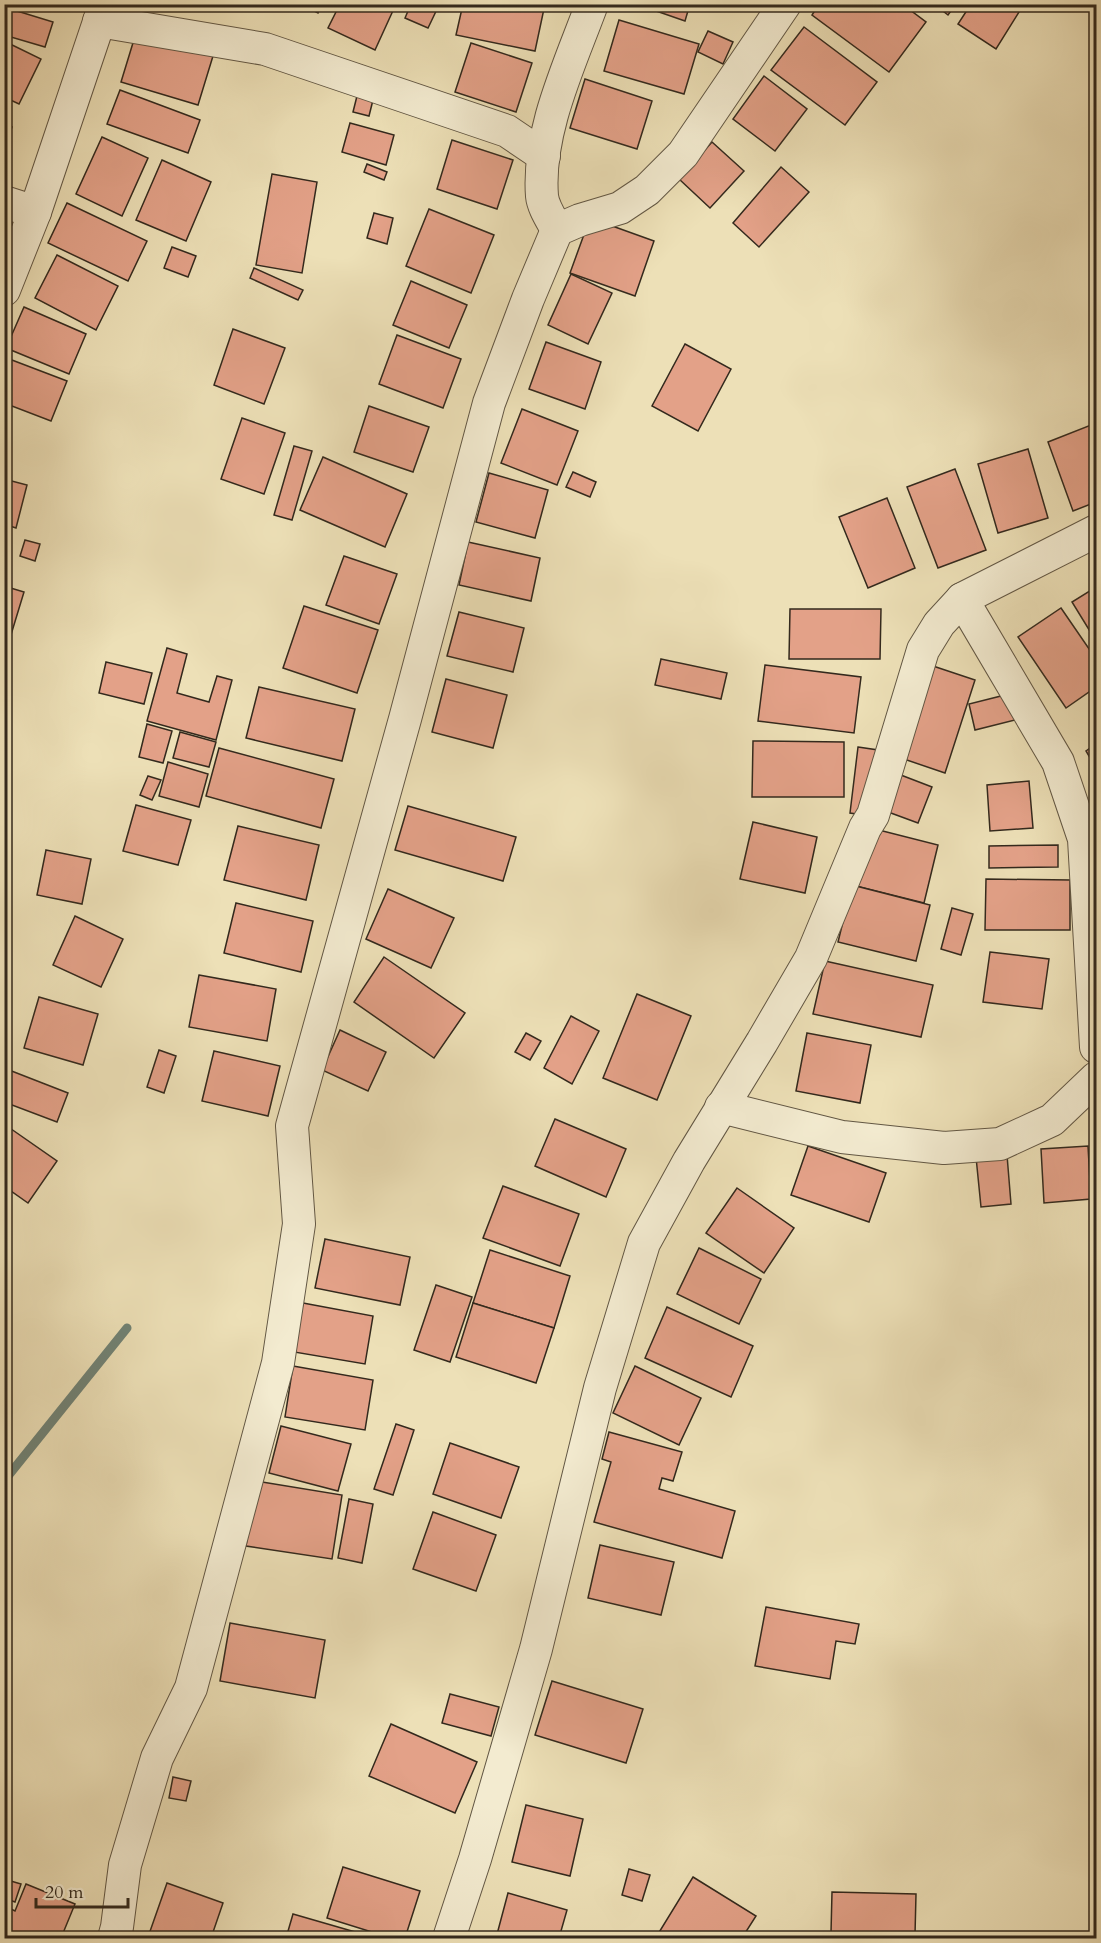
<svg xmlns="http://www.w3.org/2000/svg" width="1101" height="1943" font-family="Cardo,serif">
<style>
.lines{fill:none;stroke-linecap:round;stroke-linejoin:round}
.stream{stroke:#708275;stroke-width:9}
.building{fill:#e3a188;stroke:#33291d;stroke-width:1.5}
.minor-casing{stroke:#625744;stroke-width:34}
.minor{stroke:#f3ebd0;stroke-width:32}
</style>
<rect width="100%" height="100%" fill="#ede0b7"/>
<filter id="stains"><feTurbulence type="fractalNoise" baseFrequency=".00333" numOctaves="4"/><feColorMatrix values="0 0 0 0 .2 0 0 0 0 .09 0 0 0 0 .02 0 0 0 .5 -.17"/></filter>
<radialGradient id="worn" r=".72"><stop offset=".6" stop-color="#630" stop-opacity="0"/><stop offset="1" stop-color="#630" stop-opacity=".3"/></radialGradient>
<g class="lines">
<path class="stream" d="M4,1481L127,1328"/>
</g>
<g class="building">
<path d="M177,4H208L206,11Z"/>
<path d="M301,4H322L318,13Z"/>
<path d="M340,4H396L375,50L328,28Z"/>
<path d="M411,4L439,5L428,28L405,18Z"/>
<path d="M463,4H545L535,51L456,35Z"/>
<path d="M636,4H690L685,21Z"/>
<path d="M819,4H902L926,22L889,72L812,15Z"/>
<path d="M934,4H956L948,15Z"/>
<path d="M971,4H1024L996,49L958,24Z"/>
<path d="M4,7L53,22L45,47L4,35Z"/>
<path d="M619,20L699,44L684,94L604,71Z"/>
<path d="M804,27L877,82L845,125L771,70Z"/>
<path d="M708,31L733,42L723,64L698,52Z"/>
<path d="M136,33L213,56L198,105L121,82Z"/>
<path d="M4,41L41,59L19,104L4,97Z"/>
<path d="M471,43L532,63L516,112L455,92Z"/>
<path d="M764,76L807,109L775,151L733,119Z"/>
<path d="M585,79L652,101L637,149L570,128Z"/>
<path d="M120,90L200,120L188,153L107,124Z"/>
<path d="M357,96L373,100L369,116L353,112Z"/>
<path d="M350,123L394,135L386,165L342,152Z"/>
<path d="M4,124L12,127L4,149Z"/>
<path d="M102,137L148,158L122,216L76,194Z"/>
<path d="M452,140L513,160L497,209L437,189Z"/>
<path d="M712,142L744,171L710,208L679,179Z"/>
<path d="M162,160L211,182L186,241L136,220Z"/>
<path d="M367,164L387,172L384,180L364,172Z"/>
<path d="M781,167L809,192L759,247L733,223Z"/>
<path d="M272,174L317,182L302,273L256,265Z"/>
<path d="M67,203L147,241L128,281L48,243Z"/>
<path d="M429,209L494,235L471,293L406,266Z"/>
<path d="M374,213L393,218L387,244L367,238Z"/>
<path d="M590,218L654,241L635,296L570,273Z"/>
<path d="M172,247L196,256L188,277L164,268Z"/>
<path d="M57,255L118,286L96,330L35,298Z"/>
<path d="M254,268L303,290L298,300L250,278Z"/>
<path d="M571,274L612,293L588,344L548,325Z"/>
<path d="M411,281L467,305L449,348L393,325Z"/>
<path d="M24,307L86,334L69,374L6,348Z"/>
<path d="M233,329L285,348L264,404L214,385Z"/>
<path d="M397,335L461,359L443,408L379,384Z"/>
<path d="M546,342L601,362L585,409L529,389Z"/>
<path d="M685,344L731,369L698,431L652,406Z"/>
<path d="M4,357L67,381L51,421L4,403Z"/>
<path d="M369,406L429,427L413,472L354,452Z"/>
<path d="M522,409L578,431L557,485L501,463Z"/>
<path d="M242,418L285,433L264,494L221,479Z"/>
<path d="M1096,423V502L1073,511L1048,442Z"/>
<path d="M294,446L312,451L292,520L274,515Z"/>
<path d="M1028,449L1048,518L998,533L978,464Z"/>
<path d="M323,457L407,494L385,547L300,510Z"/>
<path d="M955,469L986,550L938,568L907,487Z"/>
<path d="M573,472L596,482L590,497L566,487Z"/>
<path d="M489,473L548,490L535,538L476,522Z"/>
<path d="M4,479L27,485L16,528L4,524Z"/>
<path d="M887,498L915,568L868,588L839,517Z"/>
<path d="M25,540L40,544L35,561L20,556Z"/>
<path d="M468,542L540,558L531,601L459,585Z"/>
<path d="M344,556L397,574L379,624L326,605Z"/>
<path d="M4,586L24,592L10,638L4,636Z"/>
<path d="M1096,587V641L1072,602Z"/>
<path d="M304,606L378,630L357,693L283,668Z"/>
<path d="M1061,608L1096,659V687L1066,708L1018,637Z"/>
<path d="M790,609H881L880,659H789Z"/>
<path d="M459,612L524,628L513,672L447,656Z"/>
<path d="M167,648L187,654L177,693L209,702L217,676L232,680L216,740L147,721Z"/>
<path d="M661,659L727,673L721,699L655,685Z"/>
<path d="M106,662L152,673L144,704L99,693Z"/>
<path d="M927,664L975,680L945,773L898,757Z"/>
<path d="M765,665L861,677L854,733L758,721Z"/>
<path d="M446,679L507,695L493,748L432,732Z"/>
<path d="M259,687L355,709L342,761L246,738Z"/>
<path d="M1009,694L1015,720L975,730L969,704Z"/>
<path d="M147,724L172,731L163,763L139,757Z"/>
<path d="M180,732L216,742L209,767L173,758Z"/>
<path d="M753,741L844,742V797H752Z"/>
<path d="M1096,744V768L1086,751Z"/>
<path d="M858,747L878,750L870,816L850,813Z"/>
<path d="M219,748L334,779L321,828L206,796Z"/>
<path d="M168,762L208,774L199,807L159,796Z"/>
<path d="M893,772L932,787L918,823L880,809Z"/>
<path d="M148,776L161,780L152,800L140,795Z"/>
<path d="M1029,781L1033,828L990,831L987,785Z"/>
<path d="M136,805L191,820L178,865L123,851Z"/>
<path d="M408,806L516,837L503,881L395,850Z"/>
<path d="M753,822L817,837L805,893L740,879Z"/>
<path d="M238,826L319,845L306,900L224,880Z"/>
<path d="M867,827L938,845L924,903L852,885Z"/>
<path d="M1058,845V867L989,868V846Z"/>
<path d="M46,850L91,859L82,904L37,895Z"/>
<path d="M986,879L1070,880V930H985Z"/>
<path d="M852,885L930,905L916,961L838,942Z"/>
<path d="M388,889L454,918L431,968L366,939Z"/>
<path d="M236,903L313,921L301,972L224,953Z"/>
<path d="M952,908L973,914L961,955L941,949Z"/>
<path d="M75,916L123,939L101,987L53,965Z"/>
<path d="M990,952L1049,959L1042,1009L983,1002Z"/>
<path d="M384,957L465,1013L434,1058L354,1002Z"/>
<path d="M825,961L933,985L921,1037L813,1014Z"/>
<path d="M199,975L276,989L267,1041L189,1027Z"/>
<path d="M637,994L691,1016L657,1100L603,1078Z"/>
<path d="M39,997L98,1014L83,1065L24,1048Z"/>
<path d="M571,1016L599,1031L572,1084L544,1068Z"/>
<path d="M340,1030L386,1052L368,1091L322,1070Z"/>
<path d="M526,1033L541,1041L530,1060L515,1052Z"/>
<path d="M807,1033L871,1045L860,1103L796,1091Z"/>
<path d="M159,1050L176,1056L164,1093L147,1087Z"/>
<path d="M214,1051L280,1066L268,1116L202,1101Z"/>
<path d="M9,1070L68,1093L57,1122L4,1102V1083Z"/>
<path d="M555,1119L626,1149L606,1197L535,1166Z"/>
<path d="M4,1124L57,1161L28,1203L4,1186Z"/>
<path d="M808,1146L886,1173L869,1222L791,1195Z"/>
<path d="M1088,1146L1091,1199L1044,1203L1041,1149Z"/>
<path d="M1007,1155L1011,1204L981,1207L976,1157Z"/>
<path d="M503,1186L579,1214L560,1266L483,1238Z"/>
<path d="M737,1188L794,1228L764,1273L706,1233Z"/>
<path d="M325,1239L410,1257L400,1305L315,1288Z"/>
<path d="M699,1248L761,1279L739,1324L677,1294Z"/>
<path d="M490,1250L570,1276L554,1328L473,1303Z"/>
<path d="M436,1285L472,1297L450,1362L414,1350Z"/>
<path d="M303,1303L373,1316L365,1364L294,1352Z"/>
<path d="M473,1303L554,1328L536,1383L456,1357Z"/>
<path d="M667,1307L753,1346L731,1397L645,1358Z"/>
<path d="M293,1366L373,1380L365,1430L285,1417Z"/>
<path d="M635,1366L701,1398L679,1445L613,1413Z"/>
<path d="M396,1424L414,1430L393,1495L374,1489Z"/>
<path d="M281,1426L351,1444L338,1491L269,1473Z"/>
<path d="M609,1432L682,1452L673,1481L662,1478L659,1489L735,1511L722,1558L594,1522L611,1462L602,1459Z"/>
<path d="M450,1443L519,1467L501,1518L433,1494Z"/>
<path d="M256,1481L342,1495L332,1559L246,1546Z"/>
<path d="M349,1499L373,1504L362,1563L338,1558Z"/>
<path d="M433,1512L496,1535L476,1591L413,1569Z"/>
<path d="M600,1545L674,1562L661,1615L588,1598Z"/>
<path d="M766,1607L859,1624L855,1644L836,1641L830,1679L755,1666Z"/>
<path d="M230,1623L325,1640L315,1698L220,1681Z"/>
<path d="M552,1681L643,1709L626,1763L535,1735Z"/>
<path d="M450,1694L499,1707L491,1736L442,1723Z"/>
<path d="M391,1724L477,1762L455,1813L369,1776Z"/>
<path d="M173,1777L191,1781L186,1801L169,1798Z"/>
<path d="M526,1805L583,1819L570,1876L512,1862Z"/>
<path d="M343,1867L420,1891L405,1938H391L327,1918Z"/>
<path d="M629,1869L650,1875L642,1901L622,1895Z"/>
<path d="M693,1877L756,1916L742,1938H665L658,1934Z"/>
<path d="M4,1879L21,1884L15,1902L4,1898Z"/>
<path d="M167,1883L223,1903L211,1938L148,1937Z"/>
<path d="M26,1884L75,1904L61,1938H14L4,1935V1912L7,1907L15,1911Z"/>
<path d="M832,1892L916,1894L915,1935L831,1933Z"/>
<path d="M508,1893L567,1910L559,1938H496Z"/>
<path d="M293,1914L376,1938H286Z"/>
</g>
<g class="lines">
<defs>
<g id="minor">
<path d="M99,21L265,49L507,131L544,156"/>
<path d="M4,202L35,212"/>
<path d="M557,230C552,220 543,207 542,196C537,132 570,64 592,4"/>
<path d="M4,290L35,212L105,4"/>
<path d="M962,599L1058,762L1084,839L1096,1047"/>
<path d="M721,1107L842,1137L944,1148L1000,1144L1052,1120L1096,1078"/>
<path d="M114,1938L117,1927L125,1865L157,1758L191,1688L278,1363L299,1224L292,1126L405,719L489,403L528,299L557,230L580,220L620,208L647,190L683,154L785,4"/>
<path d="M449,1938L475,1859L536,1649L600,1388L644,1243L689,1161L762,1042L811,958L865,828L873,815L923,650L939,624L962,599L1096,531"/>
</g>
</defs>
<use href="#minor" class="minor-casing"/>
<use href="#minor" class="minor"/>
</g>
<rect width="1101" height="1943" fill="none" stroke="#ede0b7" stroke-width="24"/>
<rect x="6" y="6" width="1089" height="1931" fill="none" stroke="#33291d" stroke-width="3"/>
<rect x="12" y="12" width="1077" height="1919" fill="none" stroke="#33291d" stroke-width="1.5"/>
<path d="M36 1898v9h92v-9" fill="none" stroke="#33291d" stroke-width="3"/>
<text x="45" y="1898" font-size="18" fill="#33291d" stroke="#f3ebd0" stroke-width="4.5" paint-order="stroke">20 m</text>
<rect width="100%" height="100%" filter="url(#stains)"/>
<rect width="100%" height="100%" fill="url(#worn)"/>
</svg>
